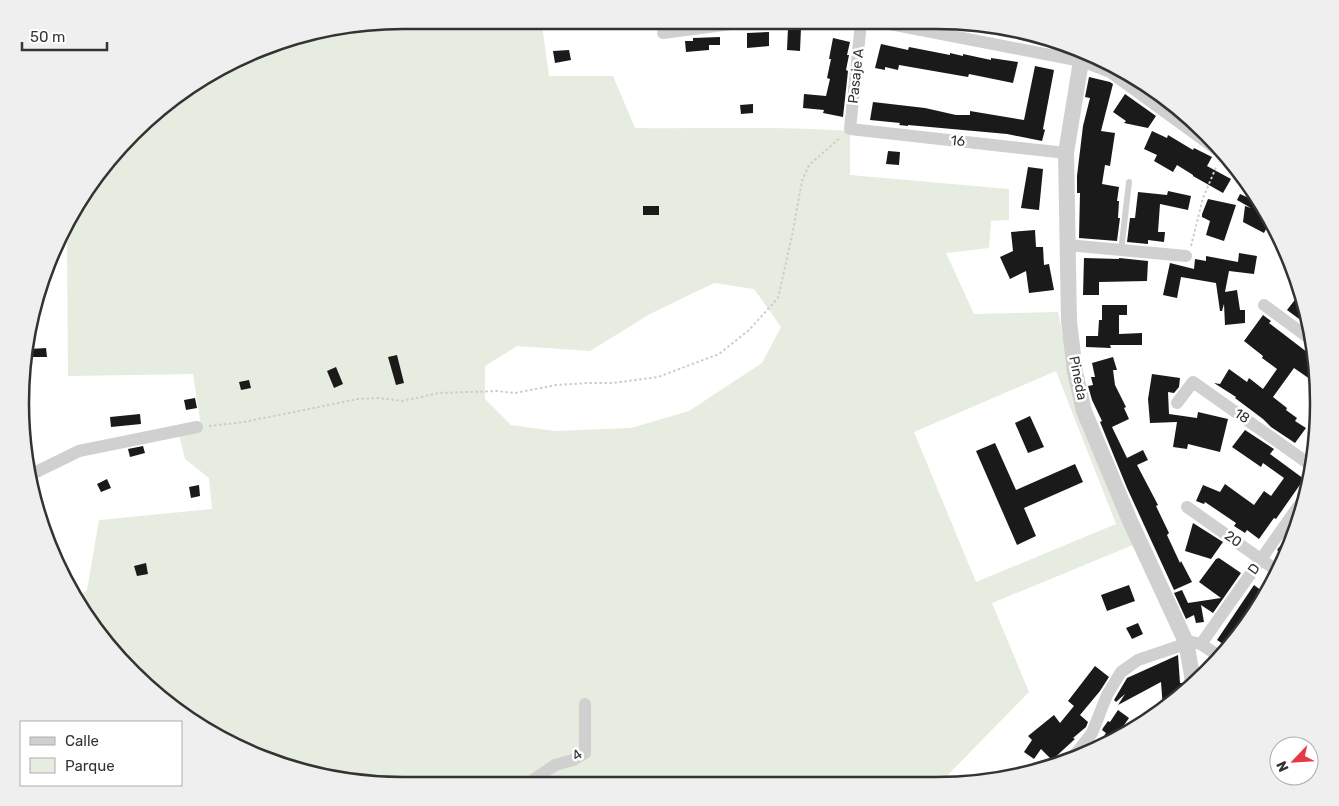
<svg xmlns="http://www.w3.org/2000/svg" width="1339" height="806" font-family="Rubik,sans-serif">
<style>
.green{fill:#e6ecdf;fill-rule:evenodd}
.building{fill:#1a1a1a}
.lines{fill:none;stroke-linecap:round;stroke-linejoin:round}
.path{stroke:#cdcdcd;stroke-width:2;stroke-dasharray:2.5 2.5;stroke-linecap:butt}
.service{stroke:#d0d0d0;stroke-width:6}
.minor{stroke:#d0d0d0;stroke-width:12}
.tertiary{stroke:#d0d0d0;stroke-width:16}
.labels{text-anchor:middle;dominant-baseline:central;stroke-width:5;stroke-linejoin:round;paint-order:stroke}
.street-label{font-size:14px;fill:#333;stroke:#fff}
.rim{fill:none;stroke:#333;stroke-width:2.5}
</style>
<rect width="100%" height="100%" fill="#fff"/>
<path class="green" d="M403,20H481L542,25L549,76H613L635,128C707,129 779,126 850,131V175L1009,189V220L991,221L989,248L946,253L974,314L1058,312L1078,411L1133,545L992,603L1029,692L938,785L353,783L257,757L170,707L85,616L76,598L87,590L99,520L212,509L209,478L185,459L179,434L201,427L193,374L68,376L67,242L82,195L85,190L170,99L280,40ZM714,283L754,289L781,327L762,363L689,411L631,428L555,431L511,425L485,399V366L517,346L590,351L650,314ZM1056,371L1116,524L976,582L914,432Z"/>
<g class="building">
<path d="M960,23H986L984,33L959,27Z"/>
<path d="M788,28H801L800,51L787,50Z"/>
<path d="M769,32V46L747,48V33Z"/>
<path d="M720,37V45H709V50L686,52L685,41H693V38Z"/>
<path d="M833,38L850,42L847,55H849L846,70L848,71L843,117L823,113L824,110L803,108L804,94L826,96L830,79L827,78L831,59H829Z"/>
<path d="M881,44L908,50L909,47L950,55V53L963,56V54L991,60V58L1018,62L1013,83L969,74L968,77L899,65L898,70L885,67V70L875,68Z"/>
<path d="M569,50L571,60L555,63L553,51Z"/>
<path d="M1035,66L1054,70L1043,129L1045,130L1042,141L1007,134L908,125V126L899,125L900,123L870,120L873,102L925,108L956,115H970V111L1024,120Z"/>
<path d="M1089,77L1110,82L1113,84L1101,131L1115,133L1110,166L1105,165L1102,184L1119,187L1117,201H1119L1118,218H1120L1117,241L1079,238L1080,193H1077V176L1083,126L1090,98L1085,97Z"/>
<path d="M1125,94L1156,116L1148,128L1124,123L1126,121L1113,112Z"/>
<path d="M753,104V113L741,114L740,105Z"/>
<path d="M1152,131L1167,138L1168,135L1193,150L1194,148L1212,157L1207,166L1231,179L1223,193L1193,176V175L1177,165L1173,172L1154,161L1157,155L1144,149Z"/>
<path d="M888,151L900,152L899,165L886,164Z"/>
<path d="M1028,167L1043,169L1039,210L1021,208Z"/>
<path d="M1168,191L1191,196L1188,210L1160,204L1158,232H1165L1164,242L1148,240V244L1127,242L1130,218H1135L1138,192L1167,195Z"/>
<path d="M1240,194L1262,204L1268,211L1271,219L1264,233L1243,222L1245,206L1251,208L1237,200Z"/>
<path d="M1208,199L1236,205L1224,241L1206,235L1210,221L1202,217V214Z"/>
<rect x="643" y="206" width="16" height="9"/>
<path d="M1035,230L1036,247H1043L1044,265L1049,264L1054,290L1029,293L1026,271L1010,279L1000,257L1013,251L1011,232Z"/>
<path d="M1239,253L1257,256L1254,274L1229,271L1225,292L1237,290L1240,310H1245V323L1225,325L1224,304L1222,311H1220L1216,283L1181,277L1177,298L1163,295L1170,263L1194,269L1195,259L1206,261V256L1238,262Z"/>
<path d="M1084,258L1119,259V258L1148,261L1147,281L1099,282V295H1083Z"/>
<path d="M1301,292L1306,313L1310,327L1287,310Z"/>
<path d="M1102,305H1127V315H1119V334L1142,333V345H1110L1111,348L1086,347V336H1098L1099,320H1102Z"/>
<path d="M1263,315L1271,321L1269,323L1316,359L1317,384L1294,368L1273,397L1287,408L1286,410L1297,418L1295,421L1306,428L1295,443L1271,427L1263,419L1235,398L1236,397L1214,383L1220,384L1229,369L1247,382L1249,378L1263,389L1277,369L1262,358L1263,356L1244,341Z"/>
<path d="M46,348L47,357H30V349Z"/>
<path d="M397,355L404,383L396,385L388,357Z"/>
<path d="M1113,357L1117,370H1113L1115,385L1126,407L1124,408L1129,419L1112,427L1127,458L1143,450L1148,460L1137,465L1158,505L1156,506L1169,533L1167,535L1180,563L1181,561L1192,582L1174,590L1127,488L1100,422L1102,421L1092,400L1088,386L1093,385L1091,377H1095L1092,363Z"/>
<path d="M336,367L343,384L334,388L327,371Z"/>
<path d="M1152,374L1180,378L1179,387L1174,393L1168,392L1169,414L1197,418L1198,412L1228,419L1220,452L1188,444L1187,449L1173,447L1177,422L1150,423L1148,399Z"/>
<path d="M249,380L251,388L241,390L239,382Z"/>
<path d="M195,398L197,408L186,410L184,400Z"/>
<path d="M140,414L141,424L111,427L110,417Z"/>
<path d="M1030,416L1044,447L1028,453L1015,423Z"/>
<path d="M1245,430L1274,449L1270,454L1304,479L1276,519L1274,518L1259,539L1247,530L1245,533L1234,526L1236,523L1205,502L1204,504L1196,501L1203,485L1220,492L1225,484L1254,505L1264,491L1271,496L1284,478L1263,463L1261,467L1232,447Z"/>
<path d="M995,443L1016,490L1075,464L1083,482L1024,508L1036,536L1017,545L976,451Z"/>
<path d="M143,446L145,453L130,457L128,449Z"/>
<path d="M107,479L111,488L101,492L97,484Z"/>
<path d="M199,485L200,496L191,498L189,487Z"/>
<path d="M1193,523L1223,542L1211,559L1185,551Z"/>
<path d="M1293,529L1295,530L1286,556L1277,550Z"/>
<path d="M1219,558L1241,573L1213,613L1201,605L1204,622L1196,623L1194,615L1186,619L1174,593L1182,590L1188,603L1221,598L1199,582L1216,559Z"/>
<path d="M146,563L148,574L137,576L134,566Z"/>
<path d="M1129,585L1135,601L1107,611L1101,595Z"/>
<path d="M1254,585L1266,594L1240,636L1229,648L1217,640Z"/>
<path d="M1138,623L1143,634L1132,639L1126,628Z"/>
<path d="M1178,655L1180,683H1183V695L1163,709L1161,682L1118,705L1125,694L1116,702L1114,700L1127,678Z"/>
<path d="M1095,666L1109,677L1100,691L1080,715L1088,722L1086,727L1073,738L1075,739L1052,760L1041,749L1034,759L1024,752L1032,740L1028,736L1054,715L1060,723L1074,706L1068,701Z"/>
<path d="M1118,710L1129,718L1122,728H1124L1117,739L1096,749L1106,733L1102,730L1103,728L1108,721L1110,722Z"/>
</g>
<g class="lines">
<g class="path">
<path d="M1191,246L1203,198L1217,165"/>
<path d="M209,426L244,422L358,399L379,398L402,401L439,393L497,391L515,393L556,385L588,383H613L658,377L719,354L749,330L778,298L792,236L802,181L809,165L841,137"/>
</g>
<path class="service" d="M1121,251L1129,182"/>
<g class="minor">
<path d="M861,23L850,129L1066,153"/>
<path d="M885,23L1081,61L1110,72L1231,160"/>
<path d="M663,33L746,22"/>
<path d="M1067,245L1186,256"/>
<path d="M1264,305L1313,341"/>
<path d="M1177,403L1193,382L1312,466"/>
<path d="M32,474L79,451L197,427"/>
<path d="M1187,507L1279,572"/>
<path d="M1201,644L1307,494"/>
<path d="M1070,761L1092,733L1107,695L1121,672L1138,660L1191,642L1201,644L1220,657"/>
<path d="M529,783L555,765L573,760L585,753V704"/>
</g>
<path class="tertiary" d="M1083,49L1066,153L1069,321L1075,372L1084,411L1130,521L1186,642L1192,675L1193,687"/>
</g>
<g class="labels">
<g class="street-label">
<text transform="translate(856 76) rotate(-84)">Pasaje A</text>
<text transform="translate(958 141) rotate(6)">16</text>
<text transform="translate(1078 378) rotate(79)">Pineda</text>
<text transform="translate(1242 416) rotate(35)">18</text>
<text transform="translate(1233 539) rotate(35)">20</text>
<text transform="translate(1254 569) rotate(-54)">D</text>
<text transform="translate(577 755) rotate(-34)">4</text>
</g>
</g>
<path d="M0 0H1339V806H0ZM403 29H936A374 374 0 0 1 1310 403V403A374 374 0 0 1 936 777H403A374 374 0 0 1 29 403V403A374 374 0 0 1 403 29Z" fill="#efefef" fill-rule="evenodd"/>
<path class="rim" d="M403 29H936A374 374 0 0 1 1310 403V403A374 374 0 0 1 936 777H403A374 374 0 0 1 29 403V403A374 374 0 0 1 403 29Z"/>
<rect x="20" y="721" width="162" height="65" fill="#ffffff" stroke="#adadad"/>
<rect x="30" y="737" width="25" height="8" fill="#d0d0d0" stroke="#adadad"/>
<text x="65" y="746" font-size="15" fill="#333333">Calle</text>
<rect x="30" y="758" width="25" height="15" fill="#e6ecdf" stroke="#adadad"/>
<text x="65" y="771" font-size="15" fill="#333333">Parque</text>
<g transform="translate(1294 761) rotate(245)"><circle r="24" fill="#ffffff" stroke="#adadad"/>
<path d="M0-4L9 19L0 12L-9 19Z" fill="#e63946"/>
<text y="-8" font-size="14" font-weight="bold" text-anchor="middle" fill="#333333">N</text>
</g>
<path d="M22 42v8h85v-8" fill="none" stroke="#333333" stroke-width="2.5"/>
<text x="30" y="42" font-size="15" fill="#333333" stroke="#ffffff" stroke-width="4" paint-order="stroke">50 m</text>
</svg>
